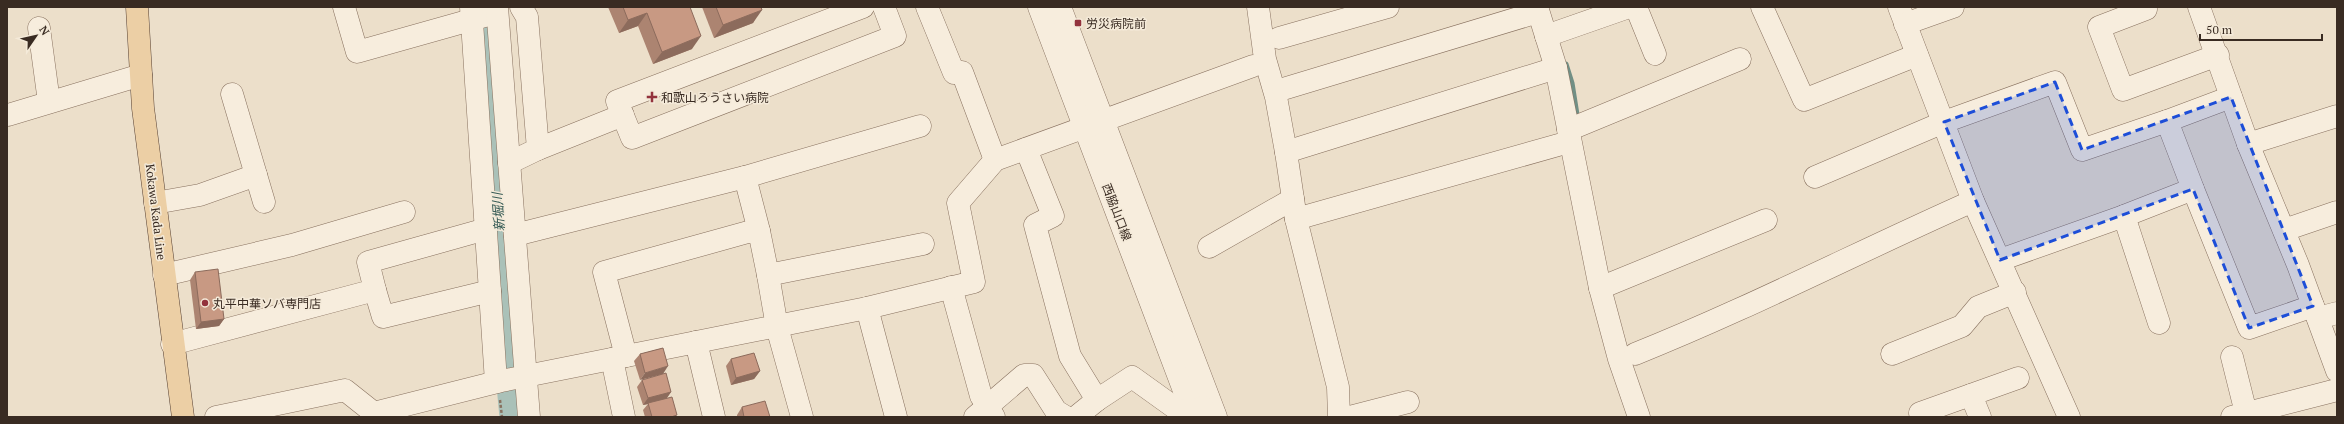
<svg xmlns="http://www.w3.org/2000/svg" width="2344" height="424" font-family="'PT Serif','Noto Sans JP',serif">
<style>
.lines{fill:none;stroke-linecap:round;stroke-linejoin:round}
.stream{stroke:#718f85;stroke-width:5}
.river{stroke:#aac1b8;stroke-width:29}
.minor-casing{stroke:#88715f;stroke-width:23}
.major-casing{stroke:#564033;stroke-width:23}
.path{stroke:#88715f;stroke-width:2.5;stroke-dasharray:3 2;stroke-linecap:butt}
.minor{stroke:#f7eddd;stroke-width:22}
.major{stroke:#eccfa5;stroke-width:22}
.wall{fill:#ac8471}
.shaded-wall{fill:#8c6b5c}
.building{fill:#c89983;stroke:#8c6b5c}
.marked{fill:#1d4ed8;fill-opacity:0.2;stroke:#1d4ed8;stroke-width:3;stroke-dasharray:8 5;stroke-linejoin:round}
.poi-dot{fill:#93333d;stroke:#f4ead9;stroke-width:1.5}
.labels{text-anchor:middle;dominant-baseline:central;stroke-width:3;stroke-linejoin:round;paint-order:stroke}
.poi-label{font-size:12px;fill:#392b22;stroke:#f4ead9;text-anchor:start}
.street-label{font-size:12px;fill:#392b22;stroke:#f4ead9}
.water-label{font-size:13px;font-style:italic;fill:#325852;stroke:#f4ead9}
</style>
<rect width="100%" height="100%" fill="#ecdfca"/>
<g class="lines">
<path class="stream" d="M1566,64L1572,83L1578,121"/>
<path class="river" d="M482,7L506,332L514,417"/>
<defs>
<g id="minor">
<path d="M344,7L357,52L485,16"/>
<path d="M471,7L496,382"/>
<path d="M497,7L529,417"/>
<path d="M863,7L617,101L632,138L895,36L884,7"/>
<path d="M927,7L954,73L962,72L995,160"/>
<path d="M1039,7L1194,417"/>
<path d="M1060,7L1216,417"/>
<path d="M1258,7L1265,59L1276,97L1286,152L1296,219L1338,387L1339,417"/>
<path d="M1537,7L1556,68L1600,288L1619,359L1639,417"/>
<path d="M1636,7L1655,54"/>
<path d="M1762,7L1804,100L1917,55"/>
<path d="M1899,7L1973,201L2069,417"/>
<path d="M2145,7L2146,9L2099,27L2123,90L2218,55"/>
<path d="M2199,7L2248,144L2298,265L2337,371"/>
<path d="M1905,24L1953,7"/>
<path d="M39,28L49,102"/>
<path d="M1546,36L1629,7"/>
<path d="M1279,38L1388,7"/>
<path d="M1283,89L1538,12"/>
<path d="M232,94L264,202"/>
<path d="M8,115L141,75"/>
<path d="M1568,130L1740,59"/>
<path d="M2248,144L2337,116"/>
<path d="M538,149L623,115"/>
<path d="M1026,149L1053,216L1035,225L1070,356L1097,400L1132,377L1178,410L1192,411L1203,407"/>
<path d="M1286,152L1556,68"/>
<path d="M509,163L538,149L527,17L521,7"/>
<path d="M745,177L920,126"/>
<path d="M1815,177L1944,122L2055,82L2082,150L2167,121"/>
<path d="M2193,189L2167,121L2231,97"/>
<path d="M155,203L200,195L256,175"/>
<path d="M2124,216L2193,189L2249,328L2313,306"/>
<path d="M1296,219L1569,142"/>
<path d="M2284,230L2337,212"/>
<path d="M515,235L745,177L759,231"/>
<path d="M1209,247L1293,199"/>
<path d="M2000,260L2124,216L2159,323"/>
<path d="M164,275L292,245L404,212"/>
<path d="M768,275L777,327L802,417"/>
<path d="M951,287L981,396L994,417"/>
<path d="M1600,288L1766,220"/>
<path d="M375,290L383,317L490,291"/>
<path d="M867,308L896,417"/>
<path d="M2318,318L2337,313"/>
<path d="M696,342L714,417"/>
<path d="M172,344L375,290L368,262L486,229"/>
<path d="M1635,354C1750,308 1860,251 1973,201"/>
<path d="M1892,354L1962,326L1978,307L2015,292"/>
<path d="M626,356L604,272L748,232L759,231L768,275L923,244"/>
<path d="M2232,357L2247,417"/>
<path d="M612,359L624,417"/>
<path d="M1971,395L1980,417"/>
<path d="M1920,413L2018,378"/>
<path d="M216,417L345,390L374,413L501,381L867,308L974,282L958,203L995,160L1253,66"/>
<path d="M975,417L1024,375H1033L1056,411L1066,417"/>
<path d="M1076,417L1097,400"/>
<path d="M1350,417L1408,402"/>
<path d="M2232,417L2337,390"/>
</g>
<path id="major" d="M137,7L143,108L183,417"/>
</defs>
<use href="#minor" class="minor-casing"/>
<use href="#major" class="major-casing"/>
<path class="path" d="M500,400L502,417"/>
<use href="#minor" class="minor"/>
<use href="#major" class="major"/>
</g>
<g class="wall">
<path d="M608,7H690L692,49L653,64L638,26L619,33Z"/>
<path d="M702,7H761L753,23L714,38Z"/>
<path d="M195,272L224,319L219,326L196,329L190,280Z"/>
<path d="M663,348L640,380L634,361L640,354Z"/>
<path d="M731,359L760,371L754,379L731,385L726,366Z"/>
<path d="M642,380L671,392L667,398L676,417H645L643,410L648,404L643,405L637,387Z"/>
<path d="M742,407L770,417H737V415Z"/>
</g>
<g class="shaded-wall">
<path d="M762,10L753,23L714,38L723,25Z"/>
<path d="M647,13L638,26L619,33L628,20Z"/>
<path d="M701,36L692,49L653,64L662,52Z"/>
<path d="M224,319L219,326L196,329L201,322Z"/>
<path d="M668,366L663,374L640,380L645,373Z"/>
<path d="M760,371L754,379L731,385L736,378Z"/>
<path d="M671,392L666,399L648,403V404L643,405L648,398Z"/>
</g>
<g class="building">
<path d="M623,7H690L701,36L662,52L647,13L628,20Z"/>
<path d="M716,7H761L762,10L723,25Z"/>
<path d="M218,269L224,319L201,322L195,272Z"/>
<path d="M663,348L668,366L645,373L640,354Z"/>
<path d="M754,353L760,371L736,378L731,359Z"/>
<path d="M666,373L671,392L648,398L642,380Z"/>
<path d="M672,397L677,415L671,417H652L648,403Z"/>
<path d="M765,401L770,417H744L742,407Z"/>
</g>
<path class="marked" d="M2055,82L2082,150L2231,97L2313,306L2249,328L2193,189L2000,260L1944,122Z"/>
<g class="poi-dot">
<rect x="1074" y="19" width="8" height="8" rx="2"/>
<path d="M650 91h4v4h4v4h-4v4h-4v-4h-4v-4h4z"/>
<circle cx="205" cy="303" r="4"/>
</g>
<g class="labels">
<g class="poi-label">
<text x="1086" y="23">労災病院前</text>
<text x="661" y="97">和歌山ろうさい病院</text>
<text x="213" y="303">丸平中華ソバ専門店</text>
</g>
<g class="street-label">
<text transform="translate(156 212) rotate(83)">Kokawa Kada Line</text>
<text transform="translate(1117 212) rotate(69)">西脇山口線</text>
</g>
<g class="water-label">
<text transform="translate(498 212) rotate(-94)">新堀川</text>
</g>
</g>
<rect width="2344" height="424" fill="none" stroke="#392b22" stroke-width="16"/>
<g transform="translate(36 36) rotate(56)" stroke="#f4ead9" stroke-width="3" paint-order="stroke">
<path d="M0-3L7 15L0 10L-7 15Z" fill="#392b22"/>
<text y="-6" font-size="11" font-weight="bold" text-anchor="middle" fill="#392b22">N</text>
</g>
<path d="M2200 34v6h122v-6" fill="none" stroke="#392b22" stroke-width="2"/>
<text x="2206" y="34" font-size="12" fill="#392b22" stroke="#f4ead9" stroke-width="3" paint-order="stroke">50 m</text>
</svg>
